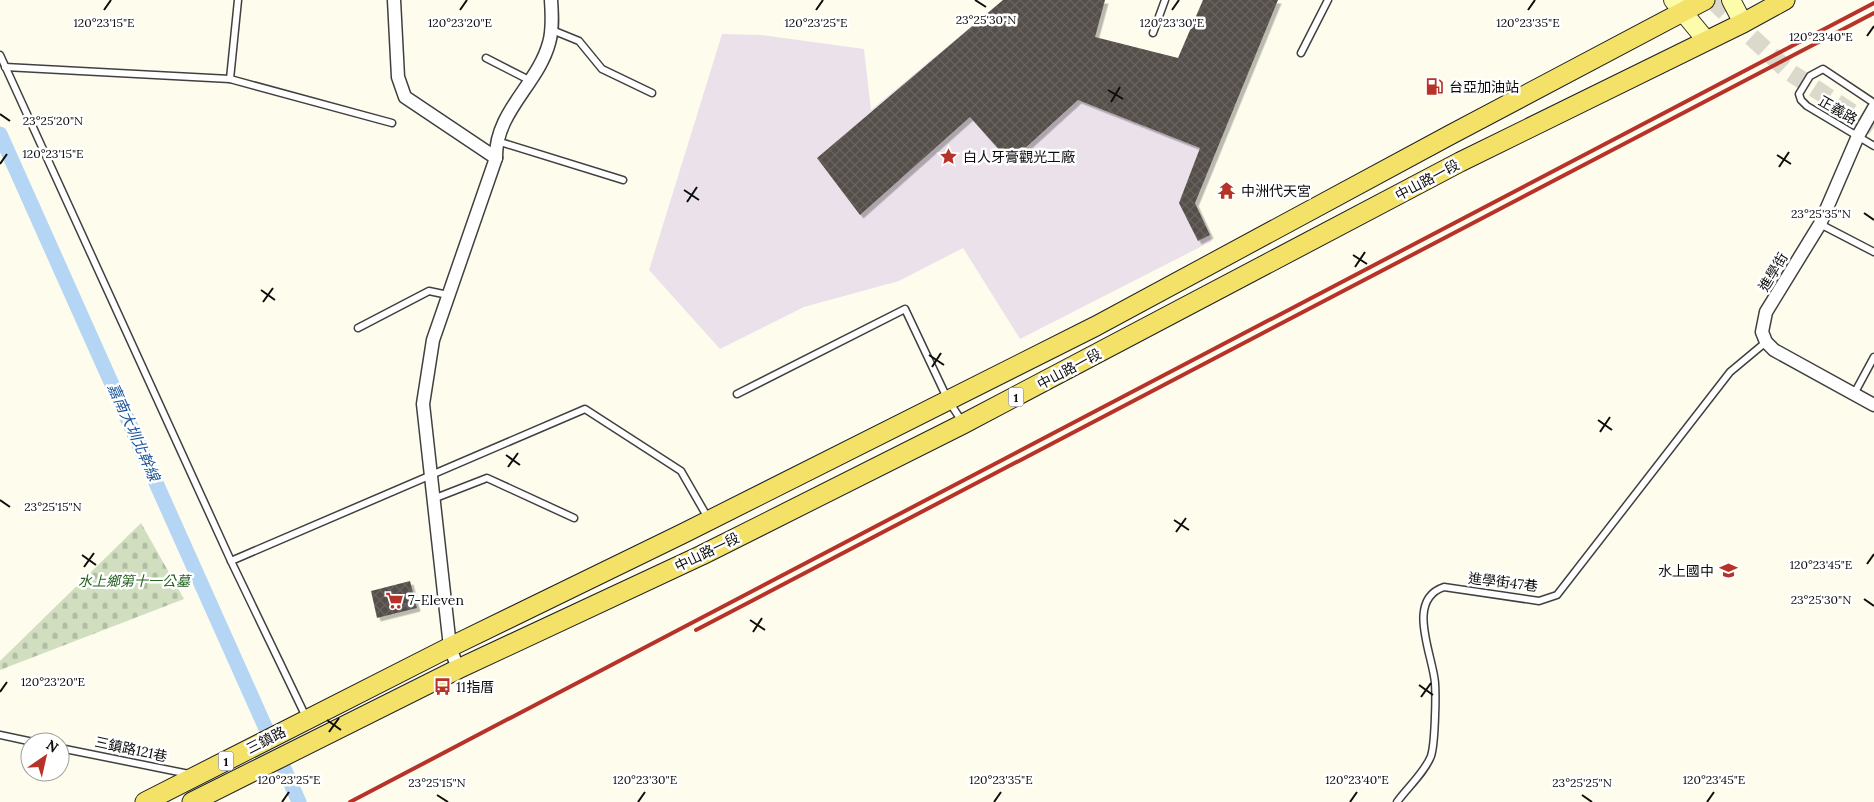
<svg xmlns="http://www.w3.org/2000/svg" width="1874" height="802" font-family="Lora,'Noto Sans TC',serif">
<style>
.industrial{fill:#ebe1eb}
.cemetery{fill:url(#cemetery-stones)}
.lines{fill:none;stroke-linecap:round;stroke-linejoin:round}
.canal{stroke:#b4d5f4;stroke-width:15}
.building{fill:url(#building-cross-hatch);filter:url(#shadow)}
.secondary-tunnel{stroke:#dad9cb;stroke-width:18;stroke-dasharray:18 9;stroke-linecap:butt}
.lane-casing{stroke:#404040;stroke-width:9}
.street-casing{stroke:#404040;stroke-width:15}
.secondary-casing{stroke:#2f2f2f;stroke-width:20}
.primary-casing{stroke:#1e1e1e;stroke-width:21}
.lane{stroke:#fff;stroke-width:6}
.street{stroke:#fff;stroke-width:12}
.secondary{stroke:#fcfcab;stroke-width:18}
.primary{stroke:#f3e168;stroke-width:19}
.rail{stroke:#b7332a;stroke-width:4}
.ticks{fill:none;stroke:#0d0d0d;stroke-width:2}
.labels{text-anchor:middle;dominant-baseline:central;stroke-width:5;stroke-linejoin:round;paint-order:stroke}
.shield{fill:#fff;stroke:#565656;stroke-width:1}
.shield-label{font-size:12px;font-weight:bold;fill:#0d0d0d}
.poi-label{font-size:14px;fill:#0d0d0d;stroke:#fff;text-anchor:start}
.street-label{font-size:14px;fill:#0d0d0d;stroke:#fff}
.park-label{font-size:14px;font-style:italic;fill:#266220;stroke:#fff}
.water-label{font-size:15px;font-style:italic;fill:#1b549a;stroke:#fff}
.ticks-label{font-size:12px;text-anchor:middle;fill:#0d0d0d;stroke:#fff;stroke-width:5;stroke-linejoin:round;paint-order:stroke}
</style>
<defs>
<pattern id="cemetery-stones" width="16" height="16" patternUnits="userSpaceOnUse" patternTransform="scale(1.25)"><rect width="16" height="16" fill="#d1dfc0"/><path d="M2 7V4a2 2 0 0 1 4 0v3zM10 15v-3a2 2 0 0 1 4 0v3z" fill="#b2bea4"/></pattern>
<pattern id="building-cross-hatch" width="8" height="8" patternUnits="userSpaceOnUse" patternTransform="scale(1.25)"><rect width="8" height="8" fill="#554f4a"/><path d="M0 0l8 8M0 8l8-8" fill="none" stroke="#686460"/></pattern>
<filter id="shadow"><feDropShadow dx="3.5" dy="3.5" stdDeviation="0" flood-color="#0004"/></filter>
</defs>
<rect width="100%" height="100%" fill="#fefded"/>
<path class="industrial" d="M1003,0H1105L1095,38L1178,58L1203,0H1278L1195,203L1212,241L1020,339L963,248L899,281L804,307L720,349L649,270L722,34L762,35L864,49L871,110Z"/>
<path class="cemetery" d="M141,523L184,599L0,670V661Z"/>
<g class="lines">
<g class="canal">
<path d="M0,134L267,731"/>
<path d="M283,766L299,802"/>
</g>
</g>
<g class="building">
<path d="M1003,0H1105L1095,37L1178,58L1203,0H1278L1195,203L1210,235L1198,241L1179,203L1200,148L1078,100L1010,162L970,117L860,215L817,158Z"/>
<path d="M410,581L417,608L377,618L371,591Z"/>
</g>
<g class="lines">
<path class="secondary-tunnel" d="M1712,0L1788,71L1874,127"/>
<defs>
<g id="lane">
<path d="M552,30L579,41L602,69L652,93"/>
<path d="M1153,33L1165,0"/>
<path d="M1301,53L1328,0"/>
<path d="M0,55L231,561L307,719"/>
<path d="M486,58L529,80"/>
<path d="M5,67L230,79L392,123"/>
<path d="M230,79L238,0"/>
<path d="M1874,103L1823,69L1810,76L1799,94L1801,100L1807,106L1874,146"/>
<path d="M497,141L623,180"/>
<path d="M1820,224L1874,252"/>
<path d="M358,328L429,291L448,295"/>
<path d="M737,394L905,309L948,400L963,423"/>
<path d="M1854,394L1874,357"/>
<path d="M433,499L487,478L574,518"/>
<path d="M231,561L585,409L681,471L708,518"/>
<path d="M0,735L33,742"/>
<path d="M60,748L189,774"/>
<path d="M1397,802C1407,788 1425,772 1431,756C1435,744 1436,697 1435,683C1433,655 1405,600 1444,587L1539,601L1557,595L1730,372L1766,342"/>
</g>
<g id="street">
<path d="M394,0L398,77L405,97L496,158"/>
<path d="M1874,108L1858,136L1820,224L1766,312L1762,332L1766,342L1774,350L1874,405"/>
<path d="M458,669L450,647L423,404L433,340L496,158C495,112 538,84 549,43C553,30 552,14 551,0"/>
</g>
<g id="secondary">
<path d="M1673,0L1706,40"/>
<path d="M1731,0L1743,23"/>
</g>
<g id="primary">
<path d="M145,802L450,647L684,533L1096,326L1450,135L1705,0"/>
<path d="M192,802L458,669L702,555L963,424L1460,162L1743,23L1785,0"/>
</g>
</defs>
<use href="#lane" class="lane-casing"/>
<use href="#street" class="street-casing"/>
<use href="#secondary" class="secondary-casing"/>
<use href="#primary" class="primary-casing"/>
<use href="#lane" class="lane"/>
<use href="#street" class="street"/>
<use href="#secondary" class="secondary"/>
<use href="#primary" class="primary"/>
<g class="rail">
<path d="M696,630L1874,13"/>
<path d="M350,802L1874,3"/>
</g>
</g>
<path class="ticks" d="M975,0L986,7M104,10L111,0M460,10L467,0M816,10L823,0M1172,10L1179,0M1528,10L1535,0M1867,36L1874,26M1108,90L1123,99M1111,102L1120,87M0,114L10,121M1777,155L1791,164M0,164L7,154M1779,167L1789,152M684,190L699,200M687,202L697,187M1864,213L1874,220M1353,255L1367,264M1355,267L1365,252M261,290L275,300M263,302L273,288M929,355L944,365M932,367L941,353M1598,420L1612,430M1600,432L1610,417M506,455L520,465M508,467L518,453M0,500L10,507M1174,520L1189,530M1176,532L1186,518M82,555L96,565M1867,564L1874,554M84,567L94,553M1864,599L1874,606M750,620L765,630M753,632L762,618M1419,685L1433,695M0,692L7,682M1421,697L1431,683M327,720L341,730M329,732L339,718M437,795L448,802M1582,795L1592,802M282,802L289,792M638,802L645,792M994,802L1001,792M1350,802L1357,792M1707,802L1714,792"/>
<defs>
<symbol id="fuel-bare" viewBox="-9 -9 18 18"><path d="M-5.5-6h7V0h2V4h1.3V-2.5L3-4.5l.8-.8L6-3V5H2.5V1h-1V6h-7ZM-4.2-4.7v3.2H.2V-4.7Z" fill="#b7332a" stroke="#fff" stroke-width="2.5" paint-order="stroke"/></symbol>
<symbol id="sight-bare" viewBox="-9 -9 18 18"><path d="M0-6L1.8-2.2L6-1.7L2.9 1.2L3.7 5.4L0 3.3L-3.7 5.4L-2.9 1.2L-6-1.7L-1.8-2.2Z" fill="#b7332a" stroke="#fff" stroke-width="2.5" paint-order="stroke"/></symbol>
<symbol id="temple-bare" viewBox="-9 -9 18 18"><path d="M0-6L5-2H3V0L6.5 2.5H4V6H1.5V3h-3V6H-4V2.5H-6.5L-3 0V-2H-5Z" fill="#b7332a" stroke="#fff" stroke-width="2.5" paint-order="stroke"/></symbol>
<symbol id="school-bare" viewBox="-9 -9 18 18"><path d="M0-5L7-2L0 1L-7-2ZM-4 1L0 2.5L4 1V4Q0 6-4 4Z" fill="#b7332a" stroke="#fff" stroke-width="2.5" paint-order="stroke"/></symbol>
<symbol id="supermarket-bare" viewBox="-9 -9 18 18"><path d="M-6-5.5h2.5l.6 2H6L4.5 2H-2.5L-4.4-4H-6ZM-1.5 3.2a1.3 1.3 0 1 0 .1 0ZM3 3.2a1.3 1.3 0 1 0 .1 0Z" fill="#b7332a" stroke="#fff" stroke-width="2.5" paint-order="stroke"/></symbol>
<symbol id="bus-bare" viewBox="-9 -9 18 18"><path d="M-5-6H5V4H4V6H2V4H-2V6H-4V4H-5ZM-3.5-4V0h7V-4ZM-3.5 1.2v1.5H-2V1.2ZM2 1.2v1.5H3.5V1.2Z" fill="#b7332a" stroke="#fff" stroke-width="2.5" paint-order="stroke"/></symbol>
</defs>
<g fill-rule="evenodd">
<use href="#fuel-bare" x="1422" y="74" width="25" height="25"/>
<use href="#sight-bare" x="936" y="144" width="25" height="25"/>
<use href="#temple-bare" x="1214" y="178" width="25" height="25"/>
<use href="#school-bare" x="1716" y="558" width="25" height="25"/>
<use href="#supermarket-bare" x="382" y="588" width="25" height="25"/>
<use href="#bus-bare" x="430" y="674" width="25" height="25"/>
</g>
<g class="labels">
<g class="shield">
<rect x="1008.5" y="387.5" width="15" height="19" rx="4"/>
<rect x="218.5" y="751.5" width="15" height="19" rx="4"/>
</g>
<g class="shield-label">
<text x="1016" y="397">1</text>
<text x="226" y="761">1</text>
</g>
<g class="poi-label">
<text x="1449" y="87">台亞加油站</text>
<text x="963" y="157">白人牙膏觀光工廠</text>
<text x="1241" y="191">中洲代天宮</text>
<text x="1714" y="571" text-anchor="end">水上國中</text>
<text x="408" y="600">7-Eleven</text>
<text x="456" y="687">11指厝</text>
</g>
<g class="street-label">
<text transform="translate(1838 110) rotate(30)">正義路</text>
<text transform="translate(1427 180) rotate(-28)">中山路一段</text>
<text transform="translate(1773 272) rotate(-59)">進學街</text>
<text transform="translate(1069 369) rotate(-28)">中山路一段</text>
<text transform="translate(707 552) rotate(-26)">中山路一段</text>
<text transform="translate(1503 582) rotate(7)">進學街47巷</text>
<text transform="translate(266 740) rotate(-27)">三鎮路</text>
<text transform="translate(131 749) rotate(12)">三鎮路121巷</text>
</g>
<g class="park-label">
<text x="134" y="581">水上鄉第十一公墓</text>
</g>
<g class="water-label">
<text transform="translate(134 432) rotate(66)">嘉南大圳北幹線</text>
</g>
</g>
<g class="ticks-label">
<text x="986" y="24">23°25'30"N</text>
<text x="816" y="27">120°23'25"E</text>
<text x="1172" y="27">120°23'30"E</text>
<text x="1528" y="27">120°23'35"E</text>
<text x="104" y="27">120°23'15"E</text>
<text x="460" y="27">120°23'20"E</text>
<text x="1821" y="41">120°23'40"E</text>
<text x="53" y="125">23°25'20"N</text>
<text x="53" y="158">120°23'15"E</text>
<text x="1821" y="218">23°25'35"N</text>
<text x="53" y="511">23°25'15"N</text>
<text x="1821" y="569">120°23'45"E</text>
<text x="1821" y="604">23°25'30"N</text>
<text x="53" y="686">120°23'20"E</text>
<text x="289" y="784">120°23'25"E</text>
<text x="645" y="784">120°23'30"E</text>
<text x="1001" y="784">120°23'35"E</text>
<text x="1357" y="784">120°23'40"E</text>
<text x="1714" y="784">120°23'45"E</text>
<text x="437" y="787">23°25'15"N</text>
<text x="1582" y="787">23°25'25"N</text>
</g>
<g transform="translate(45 757) rotate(34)"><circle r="24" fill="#ffffff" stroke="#9e9e9e"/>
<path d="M0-4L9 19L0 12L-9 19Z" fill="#b7332a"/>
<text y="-8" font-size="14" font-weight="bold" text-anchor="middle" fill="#0d0d0d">N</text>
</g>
</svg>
